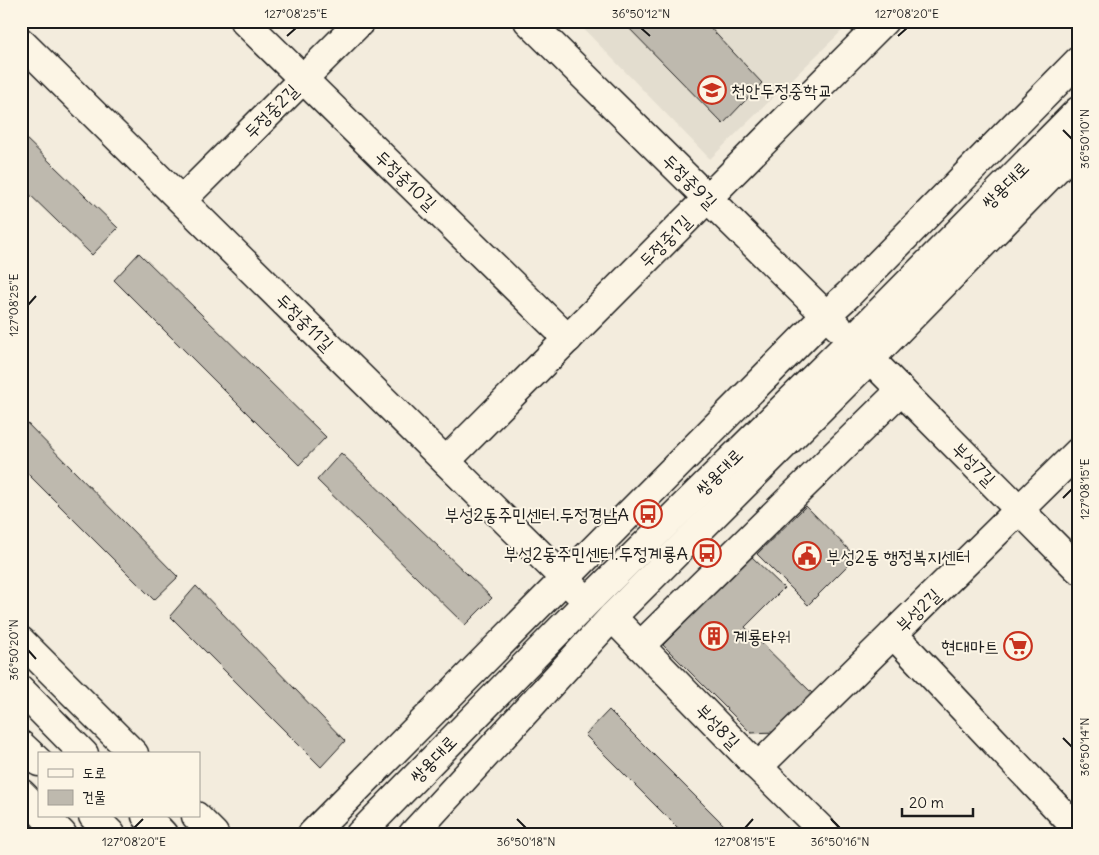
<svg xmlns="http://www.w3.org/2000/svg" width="1099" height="855" font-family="Delius,'Poor Story',sans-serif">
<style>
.built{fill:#e3ddcf}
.building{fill:#beb9ae;stroke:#1c1c1c}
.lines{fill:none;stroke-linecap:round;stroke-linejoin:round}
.minor-casing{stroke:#1c1c1c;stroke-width:31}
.major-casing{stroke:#1c1c1c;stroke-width:31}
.minor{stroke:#fcf5e5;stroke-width:28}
.major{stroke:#fcf5e5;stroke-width:28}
.ticks{fill:none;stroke:#1c1c1c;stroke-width:2}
.labels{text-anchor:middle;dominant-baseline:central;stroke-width:4;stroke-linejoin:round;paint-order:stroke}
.poi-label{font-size:18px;fill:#1c1c1c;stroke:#fcf5e5;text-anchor:start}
.street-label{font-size:18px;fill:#1c1c1c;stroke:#fcf5e5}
.neatline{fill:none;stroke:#1c1c1c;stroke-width:2}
.ticks-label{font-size:12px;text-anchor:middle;fill:#1c1c1c}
</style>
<rect width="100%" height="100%" fill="#f3ecdd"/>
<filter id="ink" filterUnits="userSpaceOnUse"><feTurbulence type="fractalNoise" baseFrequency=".02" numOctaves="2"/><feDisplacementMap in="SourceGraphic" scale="10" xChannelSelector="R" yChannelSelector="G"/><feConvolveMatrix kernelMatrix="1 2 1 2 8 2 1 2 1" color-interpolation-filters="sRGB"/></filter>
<g filter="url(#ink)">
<path class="built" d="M576,21H852L710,159Z"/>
<g class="building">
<path d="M622,21H684L687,24L689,21H704L762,83L723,124Z"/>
<path d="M21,134L118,228L92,255L21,186Z"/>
<path d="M139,253L326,437L299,465L114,280Z"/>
<path d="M21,417L178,577L154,600L21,467Z"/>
<path d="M341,453L492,598L465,625L317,480Z"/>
<path d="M806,506L856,557L808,605L757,554Z"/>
<path d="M751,556L784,588L745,627L813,694L776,732L751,733L663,645Z"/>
<path d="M196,586L345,741L321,767L170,616Z"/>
<path d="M609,710L733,834H684L585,735Z"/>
</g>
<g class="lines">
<defs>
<g id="minor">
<path d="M244,21L568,339"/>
<path d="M528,21L838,327"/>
<path d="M21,42L578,592"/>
<path d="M182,200L361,21"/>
<path d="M870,359L1078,569"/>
<path d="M446,461L884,21"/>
<path d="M612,617L758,767L826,834"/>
<path d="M893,634L1078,830"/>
<path d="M640,646L901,390"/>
<path d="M758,767L1078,452"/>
<path d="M312,834L826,315L848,295L1078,61"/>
<path d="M360,834L588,601L852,340L1078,111"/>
<path d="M413,834L612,617L870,359L1078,147"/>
</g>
<g id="major">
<path d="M21,641L134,754"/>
<path d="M21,690L84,754"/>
<path d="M21,745L39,762"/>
<path d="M21,793L39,811"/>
<path d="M44,816L62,834"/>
<path d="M93,816L111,834"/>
<path d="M146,816L163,834"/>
<path d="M196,816L214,834"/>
</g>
</defs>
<use href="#minor" class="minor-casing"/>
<use href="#major" class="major-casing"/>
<use href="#minor" class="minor"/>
<use href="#major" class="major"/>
</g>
</g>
<path class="ticks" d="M641,28L650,36M287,36L296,28M898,36L907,28M1063,130L1072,139M28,305L36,296M1063,498L1072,489M28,650L36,659M1063,738L1072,747M517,819L526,828M831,819L840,828M134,828L143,819M745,828L753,819"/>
<defs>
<symbol id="school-ring" viewBox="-11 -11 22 22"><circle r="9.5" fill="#fcf5e5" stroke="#c8321e" stroke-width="1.5"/><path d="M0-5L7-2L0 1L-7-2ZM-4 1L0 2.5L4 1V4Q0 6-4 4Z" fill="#c8321e"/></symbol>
<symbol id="bus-ring" viewBox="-11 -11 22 22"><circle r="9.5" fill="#fcf5e5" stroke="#c8321e" stroke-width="1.5"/><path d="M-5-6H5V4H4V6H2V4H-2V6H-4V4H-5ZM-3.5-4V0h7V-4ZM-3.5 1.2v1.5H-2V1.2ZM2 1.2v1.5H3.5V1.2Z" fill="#c8321e"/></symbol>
<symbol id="civic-ring" viewBox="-11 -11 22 22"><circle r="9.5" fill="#fcf5e5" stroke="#c8321e" stroke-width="1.5"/><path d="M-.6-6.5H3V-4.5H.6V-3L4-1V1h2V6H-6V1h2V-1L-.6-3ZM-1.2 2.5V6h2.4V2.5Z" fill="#c8321e"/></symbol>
<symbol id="building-ring" viewBox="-11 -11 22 22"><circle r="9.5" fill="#fcf5e5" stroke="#c8321e" stroke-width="1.5"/><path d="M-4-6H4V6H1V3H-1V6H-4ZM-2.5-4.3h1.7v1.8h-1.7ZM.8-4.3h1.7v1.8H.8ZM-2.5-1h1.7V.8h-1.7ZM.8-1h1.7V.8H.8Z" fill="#c8321e"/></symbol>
<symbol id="supermarket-ring" viewBox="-11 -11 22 22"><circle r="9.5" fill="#fcf5e5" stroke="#c8321e" stroke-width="1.5"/><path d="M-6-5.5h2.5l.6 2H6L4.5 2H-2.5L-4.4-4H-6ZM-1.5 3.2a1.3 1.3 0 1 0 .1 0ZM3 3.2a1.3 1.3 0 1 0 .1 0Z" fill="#c8321e"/></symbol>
</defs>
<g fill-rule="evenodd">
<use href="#school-ring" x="696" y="74" width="32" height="32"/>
<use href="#bus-ring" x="632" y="498" width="32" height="32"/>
<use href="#bus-ring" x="691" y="537" width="32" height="32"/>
<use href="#civic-ring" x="791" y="540" width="32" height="32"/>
<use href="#building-ring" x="698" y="620" width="32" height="32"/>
<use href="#supermarket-ring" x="1002" y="630" width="32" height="32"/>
</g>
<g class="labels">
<g class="poi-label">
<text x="731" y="90">천안두정중학교</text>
<text x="629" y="514" text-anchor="end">부성2동주민센터.두정경남A</text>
<text x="688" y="553" text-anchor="end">부성2동주민센터.두정계룡A</text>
<text x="826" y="556">부성2동 행정복지센터</text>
<text x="733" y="636">계룡타워</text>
<text x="999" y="646" text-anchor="end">현대마트</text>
</g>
<g class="street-label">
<text transform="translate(271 111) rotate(-45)">두정중2길</text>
<text transform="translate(406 180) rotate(44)">두정중10길</text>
<text transform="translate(690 181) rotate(45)">두정중9길</text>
<text transform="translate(1005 185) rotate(-45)">쌍용대로</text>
<text transform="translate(665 241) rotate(-45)">두정중1길</text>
<text transform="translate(305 322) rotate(45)">두정중11길</text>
<text transform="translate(974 464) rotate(45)">부성7길</text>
<text transform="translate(719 472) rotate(-45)">쌍용대로</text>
<text transform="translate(918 610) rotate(-44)">부성2길</text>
<text transform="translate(718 726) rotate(46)">부성8길</text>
<text transform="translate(433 759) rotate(-46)">쌍용대로</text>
</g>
</g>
<rect width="1099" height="855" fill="none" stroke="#fcf5e5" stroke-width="55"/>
<rect x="38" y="752" width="162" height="65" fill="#fcf5e5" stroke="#a29e95"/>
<rect x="48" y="769" width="25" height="8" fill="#fcf5e5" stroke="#a29e95"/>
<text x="82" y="778" font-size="15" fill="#1c1c1c">도로</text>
<rect x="48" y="790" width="25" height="15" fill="#beb9ae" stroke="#a29e95"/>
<text x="82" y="802" font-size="15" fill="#1c1c1c">건물</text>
<path d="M902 808v8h71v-8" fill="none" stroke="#1c1c1c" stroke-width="2.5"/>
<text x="909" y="808" font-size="15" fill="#1c1c1c" stroke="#fcf5e5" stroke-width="4" paint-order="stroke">20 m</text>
<rect x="28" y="28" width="1044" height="800" class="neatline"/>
<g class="ticks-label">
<text x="296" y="18">127°08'25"E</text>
<text x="641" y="18">36°50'12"N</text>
<text x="907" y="18">127°08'20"E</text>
<text transform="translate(1085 139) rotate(-90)" y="4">36°50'10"N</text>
<text transform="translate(14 305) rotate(-90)" y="4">127°08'25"E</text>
<text transform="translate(1085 489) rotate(-90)" y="4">127°08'15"E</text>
<text transform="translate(14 650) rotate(-90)" y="4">36°50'20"N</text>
<text transform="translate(1085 747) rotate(-90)" y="4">36°50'14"N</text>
<text x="134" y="846">127°08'20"E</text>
<text x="526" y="846">36°50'18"N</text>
<text x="745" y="846">127°08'15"E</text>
<text x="840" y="846">36°50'16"N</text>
</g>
</svg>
